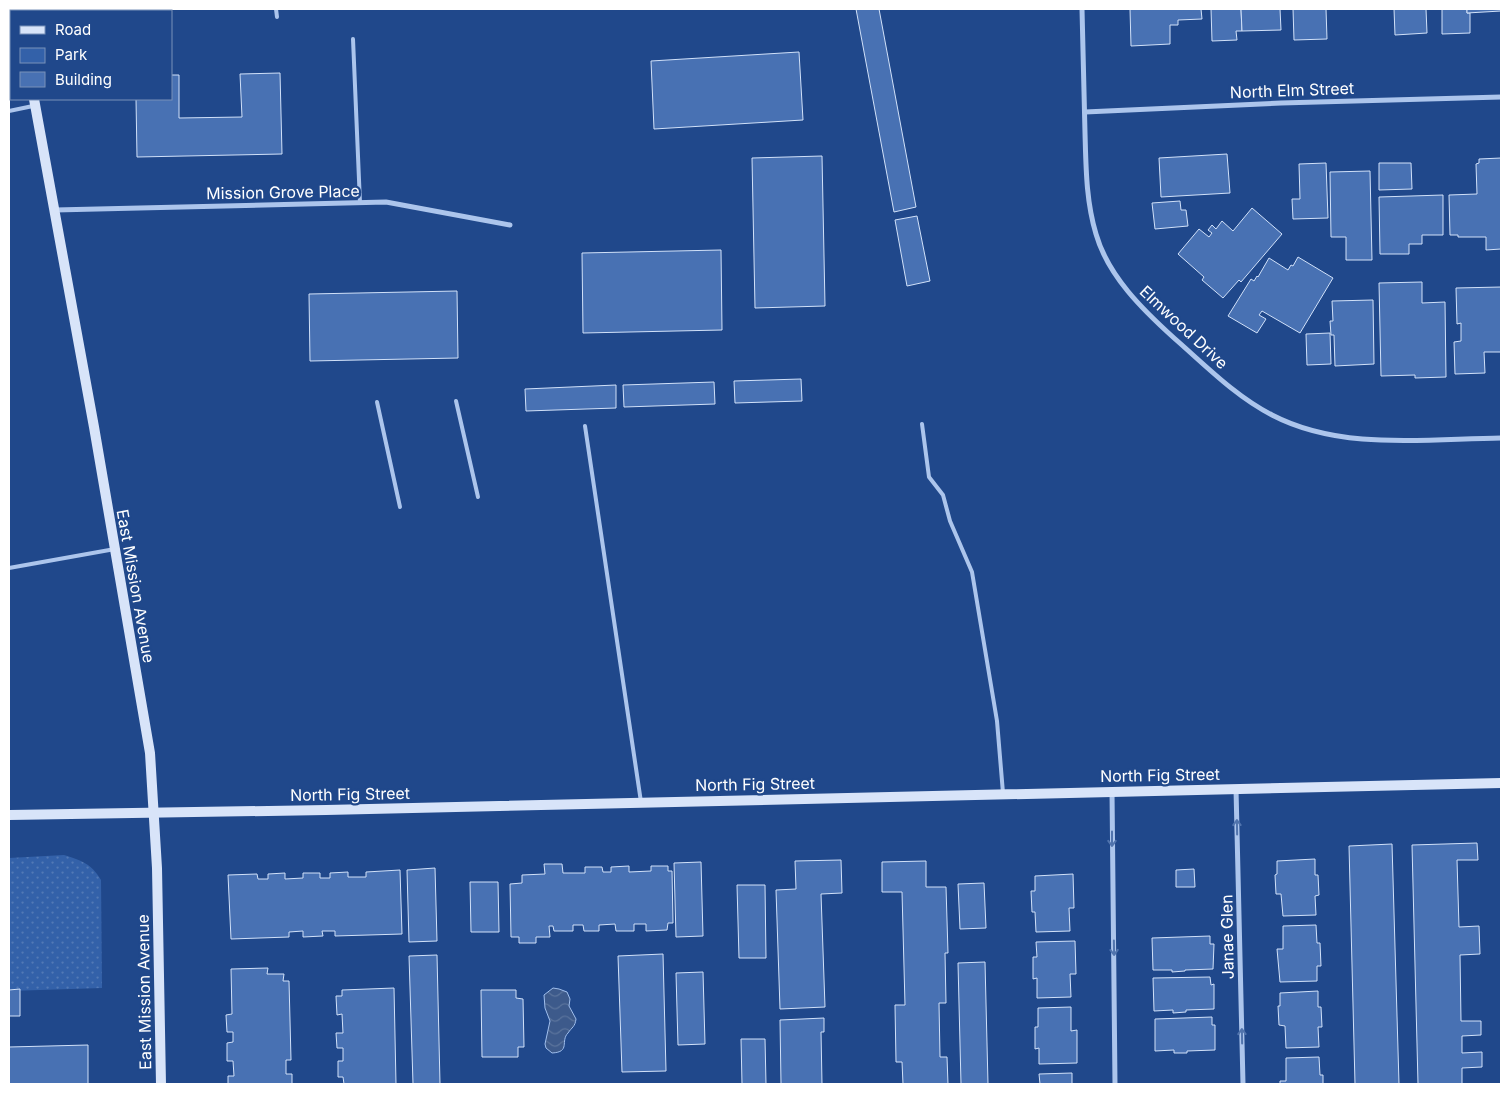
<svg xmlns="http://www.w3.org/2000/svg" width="1510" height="1093" font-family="Inter,sans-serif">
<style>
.green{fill:url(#green-dots)}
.water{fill:url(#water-waves);stroke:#a0bfed}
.building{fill:#4871b3;stroke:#d1e1f9}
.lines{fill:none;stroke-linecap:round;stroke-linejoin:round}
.lane{stroke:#acc5ec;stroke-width:4}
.street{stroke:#acc5ec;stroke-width:5}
.secondary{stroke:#d8e4f9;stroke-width:10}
.oneway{stroke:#5174ad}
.labels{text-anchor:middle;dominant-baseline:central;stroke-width:4.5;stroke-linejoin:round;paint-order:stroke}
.street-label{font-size:16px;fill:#fff;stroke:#20488b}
</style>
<defs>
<pattern id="green-dots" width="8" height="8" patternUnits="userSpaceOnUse" patternTransform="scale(1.25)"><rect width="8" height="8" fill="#3361a9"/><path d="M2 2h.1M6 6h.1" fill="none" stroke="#5279b6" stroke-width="1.8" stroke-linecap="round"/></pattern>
<pattern id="water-waves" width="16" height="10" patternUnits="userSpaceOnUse" patternTransform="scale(1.25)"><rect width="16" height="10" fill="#3d5a8b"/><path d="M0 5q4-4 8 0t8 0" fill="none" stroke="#5a739c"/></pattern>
</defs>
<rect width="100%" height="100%" fill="#20488b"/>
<path class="green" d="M64,855C82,861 91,863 101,880L102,988L9,991V858Z"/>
<path class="water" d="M553,988L559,989L567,992L570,999L569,1006L576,1019C575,1027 572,1027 568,1033C560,1041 571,1052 552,1053L546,1048L545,1044L550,1021L545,1008L544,995Z"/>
<g class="building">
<path d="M856,9H879L916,207L894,212Z"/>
<path d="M1130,9H1201L1202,19L1178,20V25H1170V44L1131,46Z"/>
<path d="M1211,9H1241L1242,31H1236L1237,40L1212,41Z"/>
<path d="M1241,9H1280L1281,30L1242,31Z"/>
<path d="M1293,9H1326L1327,39L1294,40Z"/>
<path d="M1394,9H1426L1427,33L1395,35Z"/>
<path d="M1442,9H1467V13H1470V33L1442,34Z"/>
<path d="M1467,9H1501V11L1467,13Z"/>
<path d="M799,52L803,120L654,129L651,61Z"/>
<path d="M280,73L282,154L137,157L136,99H171V75H179V118L242,117L240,74Z"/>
<path d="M1227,154L1230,193L1161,197L1159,158Z"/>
<path d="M822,156L825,306L755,308L752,158Z"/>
<path d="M1501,158V249L1486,250V237H1458V235H1450L1449,195L1477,194L1476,164L1479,163V159Z"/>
<path d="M1326,163L1328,218L1293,219L1292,199H1300L1299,164Z"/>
<path d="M1379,163H1411L1412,189L1379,190Z"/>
<path d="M1370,171L1372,260H1346V237H1331L1330,172Z"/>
<path d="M1443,195V235H1422V244H1409V254H1380L1379,197Z"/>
<path d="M1180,201L1181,210H1186L1188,226L1155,229L1152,203Z"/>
<path d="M1252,208L1282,234L1241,282L1239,280L1223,298L1202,280L1204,277L1178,254L1199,229L1209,237L1212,233L1208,230L1212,225L1216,229L1222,221L1233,231Z"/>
<path d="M917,216L930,281L907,286L895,220Z"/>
<path d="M721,250L722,330L583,333L582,253Z"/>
<path d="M1298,257L1333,278L1300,333L1262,311L1259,315L1266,319L1257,333L1228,316L1251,279L1254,281L1257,276L1258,277L1269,258L1288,270L1291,265L1293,266Z"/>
<path d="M1422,282V303L1445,302L1446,377L1415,378V375L1381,376L1379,283Z"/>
<path d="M1501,287V352H1484L1485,373L1455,374L1454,342L1461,341V323L1457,324L1456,288Z"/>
<path d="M457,291L458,358L310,361L309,294Z"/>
<path d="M1373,300L1374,364L1335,366L1334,335H1331L1330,321H1333L1332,301Z"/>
<path d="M1330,333L1331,364L1307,365L1306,334Z"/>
<path d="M801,379L802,401L735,403L734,381Z"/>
<path d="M714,382L715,404L624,407L623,385Z"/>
<path d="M616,385V408L526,411L525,389Z"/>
<path d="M1477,843L1478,860H1457L1459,927L1479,926L1480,954L1460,955L1461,1021H1481V1035L1462,1036V1053L1482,1052V1067L1462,1068V1084H1418L1412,845Z"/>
<path d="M1392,844L1399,1084H1355L1349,846Z"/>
<path d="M1315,859V875H1318L1319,895L1315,896L1316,915L1283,916L1281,894H1276L1275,875L1277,874V861Z"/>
<path d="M841,860L842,893L821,894L825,1007L780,1009L776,890L796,889L795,861Z"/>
<path d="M926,861V887H946L948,953H945L946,1003H939L940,1057H947L948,1084H903L902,1062H896L895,1005H905L902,892H882V862Z"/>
<path d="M701,862L703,936L676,937L674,863Z"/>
<path d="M544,864H562L563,873H585V867H602L603,872H611V867L629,866V872L651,871V866H668V871H672L673,923H668L667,930L646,931V924H634V931H616L615,924L599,925V931H584L583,925H573V931H554L553,926H549L550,937H536V943H519V937H511L510,884L522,883V875L545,874Z"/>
<path d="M435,868L437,941L409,942L407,870Z"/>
<path d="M1194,869L1195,887H1176V870Z"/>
<path d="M400,870L402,934L335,936V931H322L323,936L303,937V931L289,932V937L231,939L228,875L257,874L258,879H268V874L285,873V879L303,878V873H320V878H330V873L348,872V877H366V872Z"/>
<path d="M1073,874L1074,908H1069L1070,931L1036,932L1035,912H1032L1031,891H1035V876Z"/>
<path d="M470,882H498L499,932H471Z"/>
<path d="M984,883L986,928L960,929L958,884Z"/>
<path d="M737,885H765L766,958H739Z"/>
<path d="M1316,925L1317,943H1320L1321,966H1317V981L1280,982L1277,949H1283V926Z"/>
<path d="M1210,936V944H1214L1213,969L1185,970V971L1172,972V970H1153L1152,938Z"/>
<path d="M1075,941L1076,974H1070L1071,997L1037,998V978L1033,979V957H1037L1036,942Z"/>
<path d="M663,954L666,1071L622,1072L618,956Z"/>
<path d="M437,955L440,1084H413L409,956Z"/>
<path d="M985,962L988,1084H961L958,963Z"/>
<path d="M268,968L267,974H284L283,981H289L291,1060H286V1074H292V1084H228V1076H234L233,1061H227V1043L233,1042V1032H227L226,1015L232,1014L231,969Z"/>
<path d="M703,972L705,1044L678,1045L676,973Z"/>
<path d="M1210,977L1211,985L1214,984V1009L1186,1010V1012L1173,1013V1010L1154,1011L1153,978Z"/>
<path d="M394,988L396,1084H344L343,1077H338V1061H343V1048H337L336,1033H343L342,1014L337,1015L336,996H342V990Z"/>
<path d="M20,989V1016H9V990Z"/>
<path d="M481,990H516V998L523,999L524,1047H518V1057H482Z"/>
<path d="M1318,991V1007H1321L1322,1027H1318L1319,1047L1286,1048L1285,1026L1279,1025L1278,1006H1280V993Z"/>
<path d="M1071,1007V1031L1077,1030V1063L1039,1064V1048L1035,1049V1027H1038V1008Z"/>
<path d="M1212,1017V1025H1215V1050L1187,1051V1053H1174V1050L1155,1051V1019Z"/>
<path d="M824,1018V1032H821L822,1084H781L780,1020Z"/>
<path d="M741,1039H765L766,1084H742Z"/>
<path d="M88,1045V1084H9V1047Z"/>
<path d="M1319,1057L1320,1075H1323V1084H1280V1081H1286V1058Z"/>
<path d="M1072,1073V1084H1040L1039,1074Z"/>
</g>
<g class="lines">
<g class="lane">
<path d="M276,9L277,17"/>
<path d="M353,39L360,203"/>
<path d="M9,111L33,106"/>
<path d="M456,401L478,497"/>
<path d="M377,402L400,507"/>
<path d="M922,424L929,477L943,495L950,521L972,572L997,721L1003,793"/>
<path d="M585,426L641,802"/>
<path d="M9,568L115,549"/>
</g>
<g class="street">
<path d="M1082,9C1083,50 1084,92 1085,133C1086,167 1086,201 1096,234C1108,276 1143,310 1174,338C1205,365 1235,396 1272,415C1341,451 1425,439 1501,438"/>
<path d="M1085,112L1281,103L1501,97"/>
<path d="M55,210L386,202L510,225"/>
<path d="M1236,789L1243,1084"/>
<path d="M1112,791L1115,1084"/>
</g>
<g class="secondary">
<path d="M18,9V11"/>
<path d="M34,99L94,427L150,753L157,868L161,1084"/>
<path d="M9,815L326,810L1501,783"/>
</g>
</g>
<defs><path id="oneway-shaft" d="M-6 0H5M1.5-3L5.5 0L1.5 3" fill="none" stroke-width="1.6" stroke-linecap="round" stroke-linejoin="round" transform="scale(1.25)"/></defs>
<g class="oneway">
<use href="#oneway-shaft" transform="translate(1237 827) rotate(-91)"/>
<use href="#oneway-shaft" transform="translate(1112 839) rotate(90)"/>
<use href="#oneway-shaft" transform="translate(1114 948) rotate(89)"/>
<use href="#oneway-shaft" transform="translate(1242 1036) rotate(-91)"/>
</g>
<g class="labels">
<g class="street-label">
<text transform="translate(1292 90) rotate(-2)">North Elm Street</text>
<text transform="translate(283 192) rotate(-1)">Mission Grove Place</text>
<text transform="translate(1184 327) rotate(43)">Elmwood Drive</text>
<text transform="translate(136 586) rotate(80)">East Mission Avenue</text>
<text transform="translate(1160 775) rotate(-1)">North Fig Street</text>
<text transform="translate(755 784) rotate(-1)">North Fig Street</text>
<text transform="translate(350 794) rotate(-1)">North Fig Street</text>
<text transform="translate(1227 937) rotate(-91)">Janae Glen</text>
<text transform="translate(144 992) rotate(-91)">East Mission Avenue</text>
</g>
</g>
<rect width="1510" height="1093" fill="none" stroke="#ffffff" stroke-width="20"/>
<rect x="10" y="10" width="162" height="90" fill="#20488b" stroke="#7991b9"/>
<rect x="20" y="26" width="25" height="8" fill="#d8e4f9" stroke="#7991b9"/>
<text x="55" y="35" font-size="15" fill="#ffffff">Road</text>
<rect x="20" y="48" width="25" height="15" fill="#3361a9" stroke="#7991b9"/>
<text x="55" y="60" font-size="15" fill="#ffffff">Park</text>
<rect x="20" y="72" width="25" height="15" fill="#4871b3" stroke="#7991b9"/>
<text x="55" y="85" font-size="15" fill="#ffffff">Building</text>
</svg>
